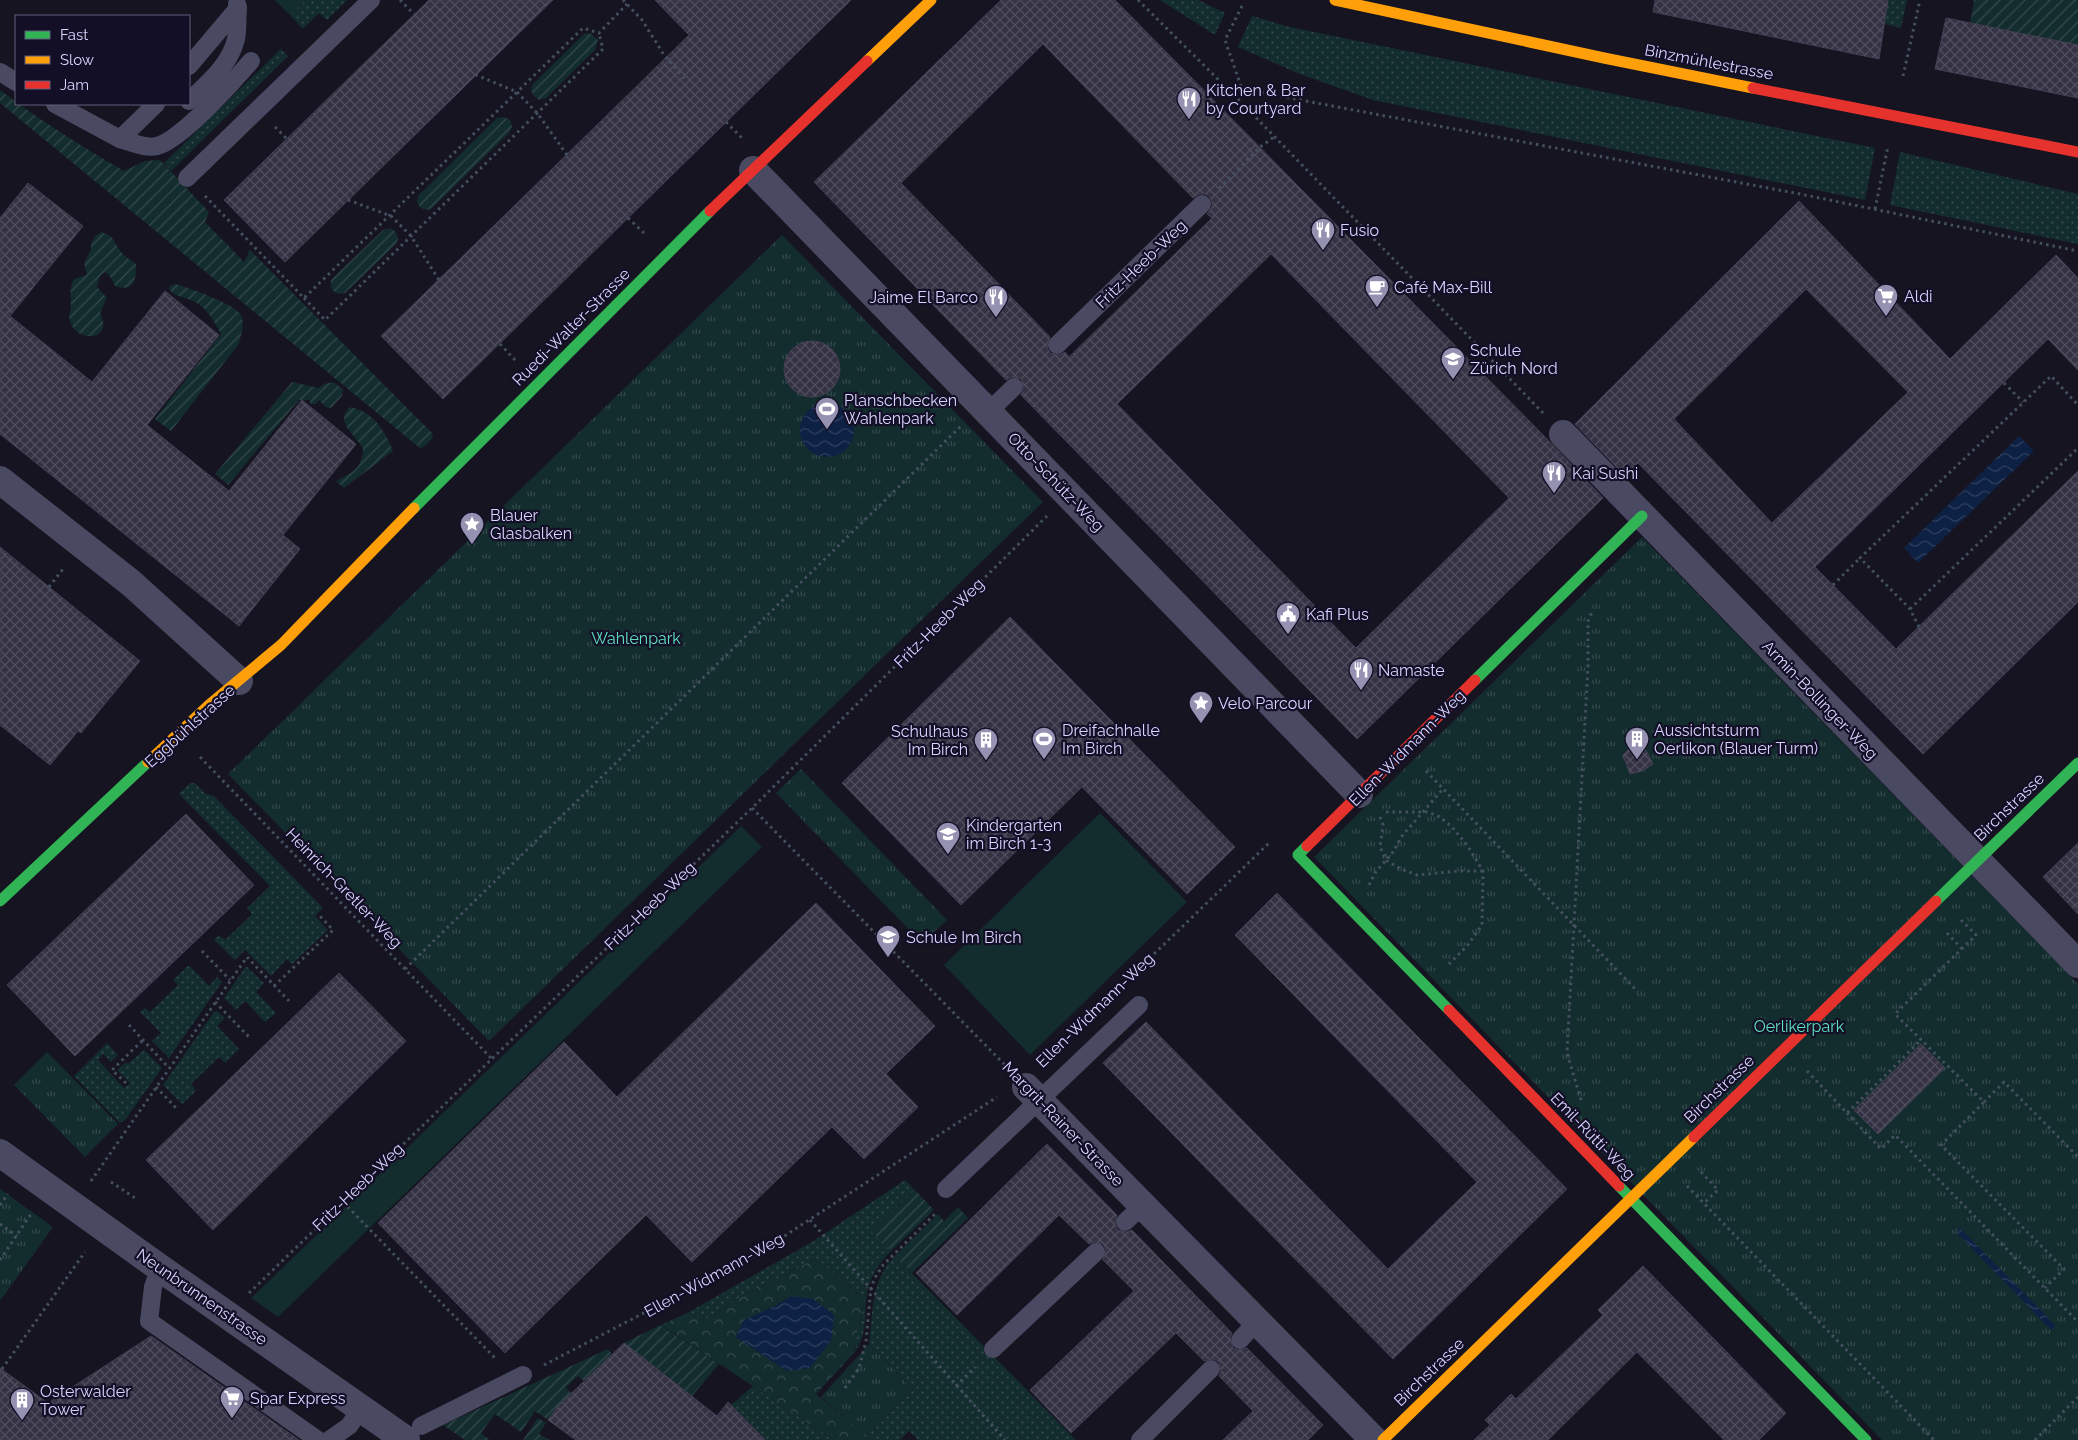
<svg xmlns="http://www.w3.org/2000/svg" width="2078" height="1440" font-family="Raleway,sans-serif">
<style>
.grass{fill:url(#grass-dots)}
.forest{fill:url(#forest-crowns);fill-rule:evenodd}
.park{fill:url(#park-tufts)}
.garden{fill:url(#garden-furrows)}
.pitch{fill:#132c2d}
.water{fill:url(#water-waves)}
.building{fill:url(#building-cross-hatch);stroke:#433f54;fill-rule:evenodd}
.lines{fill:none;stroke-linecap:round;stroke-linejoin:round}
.path{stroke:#44505f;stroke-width:3;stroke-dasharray:2.5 4;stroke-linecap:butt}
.lane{stroke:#4a4962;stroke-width:18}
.street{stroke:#4a4962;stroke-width:28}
.fast{stroke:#30b455;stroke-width:11}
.slow{stroke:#ff9f0a;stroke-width:11}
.jam{stroke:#e5322d;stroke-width:11}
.labels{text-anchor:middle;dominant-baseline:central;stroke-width:4.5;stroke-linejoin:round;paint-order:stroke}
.street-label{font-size:16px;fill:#d9d4ff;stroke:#130f26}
.poi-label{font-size:16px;fill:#d9d4ff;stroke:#130f26;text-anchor:start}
.park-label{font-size:16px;fill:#5fe0c0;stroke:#130f26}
</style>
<defs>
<pattern id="grass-dots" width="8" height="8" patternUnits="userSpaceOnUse" patternTransform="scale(1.25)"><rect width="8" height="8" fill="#132c2d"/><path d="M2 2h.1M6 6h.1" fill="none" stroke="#354a4c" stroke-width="1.8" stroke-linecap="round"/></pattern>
<pattern id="forest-crowns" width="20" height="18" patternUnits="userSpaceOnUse" patternTransform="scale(1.25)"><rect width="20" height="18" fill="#132c2d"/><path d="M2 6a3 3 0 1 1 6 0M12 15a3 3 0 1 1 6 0" fill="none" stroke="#354a4c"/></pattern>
<pattern id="park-tufts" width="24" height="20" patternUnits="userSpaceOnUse" patternTransform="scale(1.25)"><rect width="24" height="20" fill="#132c2d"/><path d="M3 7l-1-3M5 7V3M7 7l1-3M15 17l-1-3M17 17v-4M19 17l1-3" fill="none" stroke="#354a4c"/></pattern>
<pattern id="garden-furrows" width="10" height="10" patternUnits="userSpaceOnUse" patternTransform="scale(1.25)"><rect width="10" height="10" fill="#132c2d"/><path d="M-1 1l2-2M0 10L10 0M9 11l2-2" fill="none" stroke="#354a4c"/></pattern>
<pattern id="water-waves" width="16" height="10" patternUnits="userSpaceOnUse" patternTransform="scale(1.25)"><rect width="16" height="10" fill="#0d2144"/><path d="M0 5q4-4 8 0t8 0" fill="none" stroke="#304060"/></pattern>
<pattern id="building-cross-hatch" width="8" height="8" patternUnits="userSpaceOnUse" patternTransform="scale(1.25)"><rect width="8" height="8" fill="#343243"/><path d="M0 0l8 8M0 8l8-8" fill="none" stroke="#514f5f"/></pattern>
</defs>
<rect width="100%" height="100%" fill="#161421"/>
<g class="grass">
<path d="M305,0H347L327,20L319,13L303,29L290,15Z"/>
<path d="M1160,0H1198L1225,13L1215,35Z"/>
<path d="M1888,0H1907L1901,28L1884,24Z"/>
<path d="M1252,16L1290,27L1875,148L1865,200L1373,100L1297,73L1238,47Z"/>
<path d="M281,49L288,56L171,171L164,163Z"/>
<path d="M1900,152L2078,194V244L1890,205Z"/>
<path d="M190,783H195L206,794L214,796L323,908L315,916L328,930L292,964L287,959L271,976L245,950L235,960L214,940L219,935L225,940L252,914L247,908L270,886L179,794Z"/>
<path d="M189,965L209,986L217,977L222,982L169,1058L152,1041L161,1033L140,1012L145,1008L150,1012L178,985L173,980Z"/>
<path d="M246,966L264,983L256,992L276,1013L265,1022L245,1001L236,1010L224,998Z"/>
<path d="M217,1011L225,1018L217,1026L239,1049L225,1063L219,1057L191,1084L196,1091L182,1104L163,1085L214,1012Z"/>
<path d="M107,1043L118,1055L111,1062L103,1054L98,1060L124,1088L130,1083L117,1070L126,1062L128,1064L144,1050L162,1068L125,1120L120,1123L74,1076Z"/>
<path d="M905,1180L915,1190L872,1232L891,1251C881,1261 872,1273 868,1288C862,1312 871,1334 852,1355L865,1300L822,1263L815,1259L739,1298L703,1321L689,1312L812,1242Z"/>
<path d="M895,1256L1076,1440H918L909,1431L900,1440H873L867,1436L913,1390L869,1344C873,1312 871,1279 895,1256Z"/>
<path d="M753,1386L834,1440H765L731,1405Z"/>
</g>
<path class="forest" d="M815,1259L822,1263L865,1300L852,1355L816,1394L873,1440H834L661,1325L689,1312L703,1321L739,1298ZM792,1296L787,1371L777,1305Z"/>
<g class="park">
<path d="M275,0H305L290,15Z"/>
<path d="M782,235L1043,502L489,1041L228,774Z"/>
<path d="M1642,537L2078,984V1440H1882L1314,857Z"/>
<path d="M801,769L947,920L922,943L776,793Z"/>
<path d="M47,1052L118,1124L85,1157L14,1085Z"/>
<path d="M0,1189L53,1227L0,1301Z"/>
<path d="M869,1344L913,1390L867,1436L821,1397Z"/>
</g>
<g class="garden">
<path d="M1974,0H2078V45L1970,23Z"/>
<path d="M590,33L598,40L595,50L546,98L539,100L534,96L531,91L532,85L584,34Z"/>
<path d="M0,90C38,119 81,146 124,171L145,161L160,160L209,212L205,222L244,262L250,250L433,434L432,439L421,449L0,103Z"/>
<path d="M504,117L510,120L512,127L510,132L431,209C424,211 420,209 417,202L418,196L497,118Z"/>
<path d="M390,228L396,232L398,239L396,244L345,293L338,294C332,291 330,287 331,280L383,230Z"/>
<path d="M101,232C115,235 114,244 122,253C125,257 131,260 136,264C136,279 135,293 115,286L110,276L105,272L100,276L97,287L107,298L100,313C115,342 75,343 70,321C68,316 71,310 71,305C71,298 69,283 75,279C79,276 83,277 87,275L84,263L91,250V244L95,236Z"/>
<path d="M175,284C187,287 237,305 241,315C245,323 241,338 238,345L171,431L155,419L221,334C214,321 207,307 193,301C185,297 175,297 169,289L170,286Z"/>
<path d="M292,382L319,388L324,384L333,382L343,389L342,396L331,408L326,407L319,400L316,404H310V400H299L228,485L215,474Z"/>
<path d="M350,407C373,411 385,431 393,451L344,488L336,481C353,472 361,470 363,449C357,436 333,421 350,407Z"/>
<path d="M915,1190L934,1210L891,1251L872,1232Z"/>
<path d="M958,1207L968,1218L912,1273L895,1256L938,1214L944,1221Z"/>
<path d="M660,1325L719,1364L687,1402L682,1388L624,1343Z"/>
<path d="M608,1349L612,1354L584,1381L578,1376L566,1387L571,1393L559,1405L548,1420L535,1411L521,1432L495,1414L481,1433L490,1440H465L443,1425Z"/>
<path d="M538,1418L546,1423L539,1434L549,1440H523Z"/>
</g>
<g class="pitch">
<path d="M1100,813L1187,902L1030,1055L944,965Z"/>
<path d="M741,826L762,847L278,1317L251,1298Z"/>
</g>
<g class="water">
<circle cx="827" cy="430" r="27"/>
<path d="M2019,436L2034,451L1918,563L1904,548Z"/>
<path d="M1960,1228L2056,1326L2051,1330L1956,1232Z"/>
<path d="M792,1296L813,1299L834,1315L831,1340L810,1368L787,1371L736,1337L744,1320L777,1305Z"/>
</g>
<g class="building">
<path d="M429,0H553L285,262L224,200Z"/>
<path d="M655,0H851L443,399L381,336L689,35Z"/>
<path d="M1001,0H1115L1549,441L1603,498L1357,739L1021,395L1024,389L1021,379L1012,377L1006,380L814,182ZM1043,44L1193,198L1199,194H1204L1209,196L1212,202V207L1207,214L1212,218L1069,357L1065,352L1059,355L1050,353L1047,347L1050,337L901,183ZM1271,254L1509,498L1356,648L1117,404Z"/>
<path d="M1655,0H1888L1879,59L1653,12Z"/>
<path d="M1946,18L2078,45V98L1935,69Z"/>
<path d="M28,183L83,226L10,316L92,382L165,291L219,335L147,425L229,491L302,400L356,444L283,535L300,549L239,626L0,434V218Z"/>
<path d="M1799,201L1950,359L2056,255L2078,278V370L2048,339L1815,567L1896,649L2078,471V602L1923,754L1638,463L1625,476L1575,424ZM1806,289L1908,392L1772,523L1674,419Z"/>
<circle cx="812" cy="369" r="28"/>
<path d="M0,547L140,661L81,733L78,731L50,765L0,725Z"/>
<path d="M1010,617L1235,847L1187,894L1082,787L961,905L842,783Z"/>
<path d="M1640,744L1647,752L1653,764L1642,771L1630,774L1623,755L1630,748Z"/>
<path d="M186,814L254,885L75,1056L7,985Z"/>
<path d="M2078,843V914L2043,877Z"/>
<path d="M1277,893L1567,1189L1393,1359L1103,1063L1146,1022L1388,1269L1477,1182L1235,935Z"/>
<path d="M816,903L935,1026L886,1074L918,1107L864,1159L832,1127L692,1262L646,1215L505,1353L378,1223L564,1042L617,1097Z"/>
<path d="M339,973L406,1041L213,1230L146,1160Z"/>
<path d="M1921,1044L1945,1068L1878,1134L1854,1110Z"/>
<path d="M1047,1144L1117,1215L1115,1224L1118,1230L1127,1232L1132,1230L1232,1333L1230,1338L1233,1348L1238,1350L1247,1348L1323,1425L1308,1440H1223L1253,1411L1219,1376L1221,1371L1219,1362L1213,1359L1204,1361L1176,1333L1071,1433L1030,1390L1134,1291L1103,1260L1106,1250L1103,1244L1094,1242L1089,1244L1059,1215L957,1315L916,1273Z"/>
<path d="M1643,1266L1786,1413L1759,1440H1724L1637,1352L1548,1440H1474L1490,1425L1485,1420L1511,1394L1516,1399L1603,1315L1598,1310Z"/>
<path d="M151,1336L299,1440H0V1368L48,1403Z"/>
<path d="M624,1343L717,1416L728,1402L765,1440H576L548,1420L559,1405Z"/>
</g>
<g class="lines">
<g class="path">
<path d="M400,0L414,14"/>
<path d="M623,0L642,20L664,55L685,79"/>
<path d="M1138,0L1235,96"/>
<path d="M1242,6L1225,40L1242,89L1235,96L1543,413"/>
<path d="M1903,76L1920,0"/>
<path d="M1242,89L1800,194L2078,251"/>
<path d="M726,122L742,138"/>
<path d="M275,127L287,139"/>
<path d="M567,155L538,114L517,92L583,28L599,33L627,4"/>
<path d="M1219,188L1260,147L1274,137"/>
<path d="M205,196L304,298L517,92L476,75"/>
<path d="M348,200L391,216L411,236L439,280"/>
<path d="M1875,209L1888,146"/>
<path d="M628,218L644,233"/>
<path d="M304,298L325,320L603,49L599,33"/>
<path d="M500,344L516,361"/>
<path d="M2004,383L2023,402"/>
<path d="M1833,585L1860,558"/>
<path d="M49,587L63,569"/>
<path d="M1910,609L2078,448"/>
<path d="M1919,627L1910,609L1860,558L2051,376L2078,405"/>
<path d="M200,757L491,1058"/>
<path d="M1426,771L1638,992"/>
<path d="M752,808L1005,1065"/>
<path d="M1386,812H1428L1440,817L1452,827L1467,845L1483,871L1482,925L1467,946L1448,965"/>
<path d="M1380,817L1383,825L1380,847L1387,861L1401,869L1417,875L1458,871H1483"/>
<path d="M1369,885L1375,873L1393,852L1402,836L1443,789"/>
<path d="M1961,920L1976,935L1895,1014L1984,1102L1941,1145L2064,1269L2045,1288"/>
<path d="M1947,933L1962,949"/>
<path d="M202,951L230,980"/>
<path d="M405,969L961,426"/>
<path d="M1126,981L1269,843"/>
<path d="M274,986L333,930L318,914"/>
<path d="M215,1002L250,1038"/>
<path d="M129,1025L169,1068"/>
<path d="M1807,1071L1847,1113L1921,1040"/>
<path d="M126,1083L112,1070L143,1040"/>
<path d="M156,1087L178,1110"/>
<path d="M1581,1100L1567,1053L1588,666V621L1593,610"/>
<path d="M1984,1102L2004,1082L2078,1157"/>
<path d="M1847,1113L1881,1149L1895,1135L2078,1322"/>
<path d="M1701,1172L1718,1190L1704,1203"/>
<path d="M91,1181L247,957L289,1001"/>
<path d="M111,1182L138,1200"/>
<path d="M1687,1186L1934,1440"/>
<path d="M343,1202L496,1359"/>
<path d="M0,1205L8,1194"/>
<path d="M810,1220L1005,1440"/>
<path d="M0,1224L17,1236"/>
<path d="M0,1260L31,1214"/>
<path d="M249,1293L752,808L1047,516"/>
<path d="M544,1365L757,1254L997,1097"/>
<path d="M2,1369L85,1252"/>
<path d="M956,1386L975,1367"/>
<path d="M845,1388L859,1368L866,1341L871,1287L876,1276L883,1265L936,1213"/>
<path d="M2035,1440L2078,1397"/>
</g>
<g class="lane">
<path d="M189,66L238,8L237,4"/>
<path d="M0,72L16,82"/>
<path d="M189,101C208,83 230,65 236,39C238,29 237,18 238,8"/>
<path d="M55,104L120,139L156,104"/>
<path d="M120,139C131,142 146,149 157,146C181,140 234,81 251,61"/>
<path d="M187,178L371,0"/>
<path d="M1057,345L1202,204"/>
<path d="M988,412L1014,387"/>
<path d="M946,1189L1139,1005"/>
<path d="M1125,1222L1143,1205"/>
<path d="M160,1268L153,1287L149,1321L318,1440"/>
<path d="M1240,1340L1257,1321"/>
<path d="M993,1349L1096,1252"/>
<path d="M421,1426L523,1375"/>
<path d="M329,1440L349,1426L361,1409"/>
<path d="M1140,1440L1211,1369"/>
</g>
<g class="street">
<path d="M753,170L1359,794"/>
<path d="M1563,434L2078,964"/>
<path d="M0,480L131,583L239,681"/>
<path d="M1026,1087L1374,1440"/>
<path d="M0,1153L160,1268L406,1440"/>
</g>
<g class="fast">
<path d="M414,508L710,211"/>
<path d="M1475,680L1642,516"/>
<path d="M1307,846L1298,855L1449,1010"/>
<path d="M0,901L148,762"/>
<path d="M1936,901L2078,763"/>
<path d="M1619,1186L1866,1440"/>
</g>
<g class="slow">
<path d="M1335,0L1604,58L1753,88"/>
<path d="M867,61L931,0"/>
<path d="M148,762L209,705L281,645L414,508"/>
<path d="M1383,1440L1694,1137"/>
</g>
<g class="jam">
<path d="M1753,88L2078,152"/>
<path d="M710,211L867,61"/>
<path d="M1307,846L1475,680"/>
<path d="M1449,1010L1619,1186"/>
<path d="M1694,1137L1936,901"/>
</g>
</g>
<defs>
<symbol id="restaurant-pin" viewBox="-11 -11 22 30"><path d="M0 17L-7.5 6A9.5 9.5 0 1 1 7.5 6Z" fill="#9591b1" stroke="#130f26"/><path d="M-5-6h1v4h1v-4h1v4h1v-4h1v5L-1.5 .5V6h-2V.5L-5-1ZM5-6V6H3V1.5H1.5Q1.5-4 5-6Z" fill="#fff"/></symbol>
<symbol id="cafe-pin" viewBox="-11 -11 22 30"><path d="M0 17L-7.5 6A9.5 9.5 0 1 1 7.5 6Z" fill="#9591b1" stroke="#130f26"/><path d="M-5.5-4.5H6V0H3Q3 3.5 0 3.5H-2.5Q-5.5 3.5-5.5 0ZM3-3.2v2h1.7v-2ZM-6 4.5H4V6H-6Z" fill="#fff"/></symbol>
<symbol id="supermarket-pin" viewBox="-11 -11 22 30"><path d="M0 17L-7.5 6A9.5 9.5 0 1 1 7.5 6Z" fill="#9591b1" stroke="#130f26"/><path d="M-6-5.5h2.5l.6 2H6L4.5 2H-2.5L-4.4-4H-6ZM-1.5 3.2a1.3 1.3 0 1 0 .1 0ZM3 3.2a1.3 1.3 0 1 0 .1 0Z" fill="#fff"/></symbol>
<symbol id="school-pin" viewBox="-11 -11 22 30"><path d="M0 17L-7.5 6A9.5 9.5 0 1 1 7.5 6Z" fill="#9591b1" stroke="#130f26"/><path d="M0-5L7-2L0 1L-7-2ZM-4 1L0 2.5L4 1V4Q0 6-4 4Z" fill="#fff"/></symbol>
<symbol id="stadium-pin" viewBox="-11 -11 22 30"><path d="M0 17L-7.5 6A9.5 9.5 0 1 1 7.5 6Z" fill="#9591b1" stroke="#130f26"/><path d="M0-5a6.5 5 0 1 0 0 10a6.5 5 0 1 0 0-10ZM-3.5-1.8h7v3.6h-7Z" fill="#fff"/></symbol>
<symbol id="sight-pin" viewBox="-11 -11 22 30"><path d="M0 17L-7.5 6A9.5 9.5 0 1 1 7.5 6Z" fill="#9591b1" stroke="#130f26"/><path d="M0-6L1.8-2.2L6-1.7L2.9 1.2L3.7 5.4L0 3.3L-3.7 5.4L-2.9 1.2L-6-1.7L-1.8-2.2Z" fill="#fff"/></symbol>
<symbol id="civic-pin" viewBox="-11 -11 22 30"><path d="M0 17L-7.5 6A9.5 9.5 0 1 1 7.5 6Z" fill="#9591b1" stroke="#130f26"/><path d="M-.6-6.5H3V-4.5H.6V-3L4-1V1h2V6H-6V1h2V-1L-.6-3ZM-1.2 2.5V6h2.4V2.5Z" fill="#fff"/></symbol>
<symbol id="building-pin" viewBox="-11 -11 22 30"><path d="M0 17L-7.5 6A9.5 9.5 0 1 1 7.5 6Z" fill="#9591b1" stroke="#130f26"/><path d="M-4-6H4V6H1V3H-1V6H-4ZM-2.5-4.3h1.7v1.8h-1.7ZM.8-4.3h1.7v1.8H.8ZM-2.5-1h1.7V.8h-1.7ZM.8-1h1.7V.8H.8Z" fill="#fff"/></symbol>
</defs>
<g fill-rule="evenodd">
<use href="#restaurant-pin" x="1175" y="85" width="28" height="38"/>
<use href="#restaurant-pin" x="1309" y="216" width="28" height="38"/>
<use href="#cafe-pin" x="1363" y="273" width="28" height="38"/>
<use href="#supermarket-pin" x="1872" y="282" width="28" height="38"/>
<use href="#restaurant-pin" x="982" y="283" width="28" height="38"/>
<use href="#school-pin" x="1439" y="345" width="28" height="38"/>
<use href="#stadium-pin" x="813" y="395" width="28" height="38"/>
<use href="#restaurant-pin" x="1540" y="459" width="28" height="38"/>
<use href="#sight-pin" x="458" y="510" width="28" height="38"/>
<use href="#civic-pin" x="1274" y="600" width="28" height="38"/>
<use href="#restaurant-pin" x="1347" y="656" width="28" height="38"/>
<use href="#sight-pin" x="1187" y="689" width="28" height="38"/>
<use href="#stadium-pin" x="1030" y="725" width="28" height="38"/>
<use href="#building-pin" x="1623" y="725" width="28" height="38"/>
<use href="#building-pin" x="972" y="726" width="28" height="38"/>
<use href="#school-pin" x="934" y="820" width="28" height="38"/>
<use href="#school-pin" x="874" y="923" width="28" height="38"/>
<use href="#supermarket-pin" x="218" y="1384" width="28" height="38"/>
<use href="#building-pin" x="8" y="1386" width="28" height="38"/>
</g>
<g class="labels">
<g class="street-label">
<text transform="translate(1709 62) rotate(11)">Binzmühlestrasse</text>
<text transform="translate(1141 264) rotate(-44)">Fritz-Heeb-Weg</text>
<text transform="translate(571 327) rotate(-45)">Ruedi-Walter-Strasse</text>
<text transform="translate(1056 482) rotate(46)">Otto-Schütz-Weg</text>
<text transform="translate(939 623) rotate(-45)">Fritz-Heeb-Weg</text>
<text transform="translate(1820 700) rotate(46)">Armin-Bollinger-Weg</text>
<text transform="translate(190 726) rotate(-42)">Eggbühlstrasse</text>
<text transform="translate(1407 748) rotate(-45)">Ellen-Widmann-Weg</text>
<text transform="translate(2009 807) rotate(-44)">Birchstrasse</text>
<text transform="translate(344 888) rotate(46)">Heinrich-Gretler-Weg</text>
<text transform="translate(650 906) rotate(-44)">Fritz-Heeb-Weg</text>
<text transform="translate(1095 1010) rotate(-44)">Ellen-Widmann-Weg</text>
<text transform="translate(1719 1089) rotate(-44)">Birchstrasse</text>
<text transform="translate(1063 1124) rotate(46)">Margrit-Rainer-Strasse</text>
<text transform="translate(1593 1136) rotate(46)">Emil-Rütti-Weg</text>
<text transform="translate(358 1187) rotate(-44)">Fritz-Heeb-Weg</text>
<text transform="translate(714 1275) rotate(-29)">Ellen-Widmann-Weg</text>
<text transform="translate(202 1297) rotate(35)">Neunbrunnenstrasse</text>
<text transform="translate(1429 1372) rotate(-44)">Birchstrasse</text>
</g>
<g class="poi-label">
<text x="1206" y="90">Kitchen &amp; Bar<tspan x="1206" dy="18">by Courtyard</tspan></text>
<text x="1340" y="230">Fusio</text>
<text x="1394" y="287">Café Max-Bill</text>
<text x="1904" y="296">Aldi</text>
<text x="978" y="297" text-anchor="end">Jaime El Barco</text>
<text x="1470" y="350">Schule<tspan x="1470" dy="18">Zürich Nord</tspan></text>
<text x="844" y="400">Planschbecken<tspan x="844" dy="18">Wahlenpark</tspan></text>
<text x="1572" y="473">Kai Sushi</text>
<text x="490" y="515">Blauer<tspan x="490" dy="18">Glasbalken</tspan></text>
<text x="1306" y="614">Kafi Plus</text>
<text x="1378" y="670">Namaste</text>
<text x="1218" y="703">Velo Parcour</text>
<text x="1062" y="730">Dreifachhalle<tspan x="1062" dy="18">Im Birch</tspan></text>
<text x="1654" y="730">Aussichtsturm<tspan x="1654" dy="18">Oerlikon (Blauer Turm)</tspan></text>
<text x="968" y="731" text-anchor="end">Schulhaus<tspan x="968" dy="18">Im Birch</tspan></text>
<text x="966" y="825">Kindergarten<tspan x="966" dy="18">im Birch 1-3</tspan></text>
<text x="906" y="937">Schule Im Birch</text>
<text x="40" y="1391">Osterwalder<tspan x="40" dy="18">Tower</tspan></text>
<text x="250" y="1398">Spar Express</text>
</g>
<g class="park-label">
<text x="636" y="638">Wahlenpark</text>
<text x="1799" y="1026">Oerlikerpark</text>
</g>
</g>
<rect x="15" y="15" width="175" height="90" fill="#130f26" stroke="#625e7d"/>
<rect x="25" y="31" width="25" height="8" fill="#30b455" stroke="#625e7d"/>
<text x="60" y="40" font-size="15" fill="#d9d4ff">Fast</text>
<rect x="25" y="56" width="25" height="8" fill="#ff9f0a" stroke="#625e7d"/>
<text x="60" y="65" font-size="15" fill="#d9d4ff">Slow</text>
<rect x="25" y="81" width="25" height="8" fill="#e5322d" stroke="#625e7d"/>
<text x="60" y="90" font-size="15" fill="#d9d4ff">Jam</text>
</svg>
